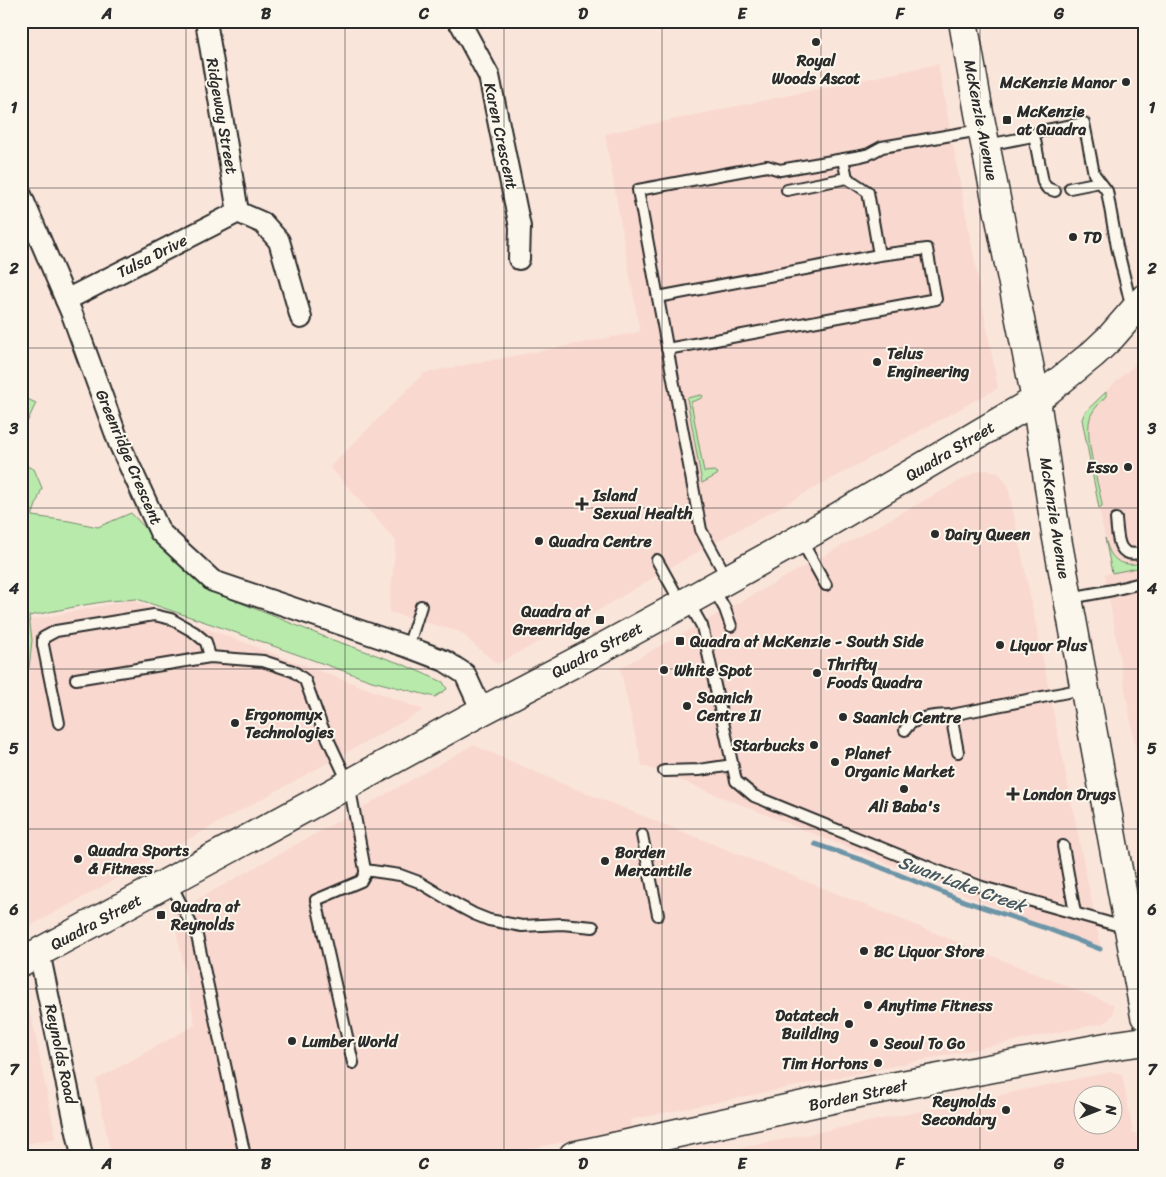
<svg xmlns="http://www.w3.org/2000/svg" width="1166" height="1177" font-family="Sriracha,sans-serif">
<style>
.built{fill:#f9d8cf;fill-rule:evenodd}
.green{fill:#b8ebab;stroke:#728b6b}
.lines{fill:none;stroke-linecap:round;stroke-linejoin:round}
.stream{stroke:#6c95a7;stroke-width:5}
.lane-casing{stroke:#2b2b2b;stroke-width:14}
.street-casing{stroke:#2b2b2b;stroke-width:24}
.secondary-casing{stroke:#2b2b2b;stroke-width:31}
.lane{stroke:#fbf7ec;stroke-width:10}
.street{stroke:#fbf7ec;stroke-width:20}
.secondary{stroke:#fbf7ec;stroke-width:28}
.grid{fill:none;stroke:#2b2b2b;stroke-width:1;stroke-opacity:0.55}
.poi-dot{fill:#2b2b2b;stroke:#fbf7ec;stroke-width:2}
.labels{text-anchor:middle;dominant-baseline:central;stroke-width:4;stroke-linejoin:round;paint-order:stroke}
.poi-label{font-size:16px;font-weight:bold;fill:#2b2b2b;stroke:#fbf7ec;text-anchor:start}
.street-label{font-size:16px;fill:#2b2b2b;stroke:#fbf7ec}
.water-label{font-size:18px;font-style:italic;fill:#46575f;stroke:#fbf7ec}
.neatline{fill:none;stroke:#2b2b2b;stroke-width:2}
.grid-label{font-size:16px;text-anchor:middle;font-weight:bold;fill:#2b2b2b}
</style>
<rect width="100%" height="100%" fill="#fae5db"/>
<filter id="ink" filterUnits="userSpaceOnUse"><feTurbulence type="fractalNoise" baseFrequency=".02" numOctaves="2"/><feDisplacementMap in="SourceGraphic" scale="10" xChannelSelector="R" yChannelSelector="G"/><feConvolveMatrix kernelMatrix="1 2 1 2 8 2 1 2 1" color-interpolation-filters="sRGB"/></filter>
<g filter="url(#ink)">
<g class="built">
<path d="M938,64L998,388L683,560L597,611L497,664L472,643L464,635L460,632L389,612L396,541L330,467L424,373L640,332L605,134Z"/>
<path d="M1145,355V803L1105,574L1112,573L1082,424V419L1083,415L1087,409Z"/>
<path d="M983,470H988L997,472L1003,478L1008,486L1101,949L642,765L620,668L976,472Z"/>
<path d="M131,600L424,710L21,931V622Z"/>
<path d="M473,745L561,783L1114,1005L1113,1014L1107,1021L1103,1023L630,1120L631,1128L495,1156H111L96,1080L195,1025L173,913L374,801Z"/>
<path d="M21,1006L28,1010L32,1019L56,1138L21,1145Z"/>
<path d="M1111,1072L1122,1074L1133,1133H1136L1141,1156H703ZM1084,1094H1114V1124H1084Z"/>
</g>
<g class="green">
<path d="M1106,392V396C1101,402 1095,407 1091,415C1083,434 1098,482 1102,504V506L1099,508L1082,419L1085,412Z"/>
<path d="M701,395L703,396L702,398L691,402L704,472L714,471L718,473L717,475L702,483L687,398Z"/>
<path d="M21,396L36,403L21,435Z"/>
<path d="M21,464L34,469L42,488L32,516L69,521L98,527L131,513L152,535L191,571L209,590L330,639L402,664L443,682L447,689L435,697L372,681L217,626L137,599L109,601L84,605L29,616L32,640L29,668L21,672Z"/>
<path d="M1105,538C1106,541 1107,546 1109,550C1115,564 1128,566 1142,563V567L1112,573Z"/>
</g>
<g class="lines">
<path class="stream" d="M815,844L865,861L964,901L1048,929L1100,949"/>
<defs>
<g id="lane">
<path d="M1034,135L1043,182L1047,188L1055,191"/>
<path d="M987,145L1028,137L1041,131L1084,123L1094,174L1107,191L1117,247L1132,309"/>
<path d="M843,159L847,178L868,192L879,255"/>
<path d="M1070,188L1100,182"/>
<path d="M787,190L847,178"/>
<path d="M658,297L879,255L927,249L936,299L667,349"/>
<path d="M1116,519C1118,536 1116,558 1140,553"/>
<path d="M801,540L826,585"/>
<path d="M657,560L681,603"/>
<path d="M727,578L701,530L638,190L767,166L780,170L861,156L869,154L882,147L980,130"/>
<path d="M713,588L725,609L731,626"/>
<path d="M1070,598L1113,590L1145,582"/>
<path d="M689,603L702,626L736,781L754,796L933,869L982,887L1127,928"/>
<path d="M408,647L421,606"/>
<path d="M76,679L210,657L263,661L293,671L305,680L321,724L349,784L365,870V874L361,881L316,900L353,1063"/>
<path d="M951,715L958,752"/>
<path d="M59,723L43,645V638L56,631L154,615L171,619L194,632L206,642L210,657"/>
<path d="M905,730C911,717 938,715 951,715L1083,689"/>
<path d="M664,771L699,770L726,766"/>
<path d="M642,835L658,915"/>
<path d="M1063,846L1075,913"/>
<path d="M365,870L400,875L419,882L459,906L474,914L489,920L522,926L562,924L593,927"/>
<path d="M170,882L197,936L245,1156"/>
</g>
<g id="street">
<path d="M206,21L238,212"/>
<path d="M458,21L461,24L489,76L520,227L519,259"/>
<path d="M21,195L72,314L119,443L160,532L213,581L408,647L445,661L465,674L482,711"/>
<path d="M238,212L263,223L279,241L301,318"/>
<path d="M66,300L238,212"/>
<path d="M39,952L82,1156"/>
</g>
<g id="secondary">
<path d="M963,21L979,113L1036,400L1056,533L1145,1016"/>
<path d="M21,962L349,784L482,711L589,655L688,601L814,531L1036,400L1093,354L1111,337L1145,298"/>
<path d="M573,1156L859,1093L1117,1045L1145,1041"/>
</g>
</defs>
<use href="#lane" class="lane-casing"/>
<use href="#street" class="street-casing"/>
<use href="#secondary" class="secondary-casing"/>
<use href="#lane" class="lane"/>
<use href="#street" class="street"/>
<use href="#secondary" class="secondary"/>
</g>
</g>
<path class="grid" d="M186,21V1156M345,21V1156M504,21V1156M662,21V1156M821,21V1156M980,21V1156M21,188H1145M21,348H1145M21,508H1145M21,669H1145M21,829H1145M21,989H1145"/>
<g class="poi-dot">
<circle cx="816" cy="42" r="5"/>
<circle cx="1126" cy="82" r="5"/>
<rect x="1002" y="115" width="10" height="10" rx="2.5"/>
<circle cx="1073" cy="237" r="5"/>
<circle cx="877" cy="362" r="5"/>
<circle cx="1128" cy="467" r="5"/>
<path d="M579.5 496.5h5v5h5v5h-5v5h-5v-5h-5v-5h5z"/>
<circle cx="935" cy="534" r="5"/>
<circle cx="539" cy="541" r="5"/>
<rect x="595" y="615" width="10" height="10" rx="2.5"/>
<rect x="675" y="636" width="10" height="10" rx="2.5"/>
<circle cx="1000" cy="645" r="5"/>
<circle cx="664" cy="670" r="5"/>
<circle cx="817" cy="673" r="5"/>
<circle cx="687" cy="706" r="5"/>
<circle cx="843" cy="717" r="5"/>
<circle cx="235" cy="723" r="5"/>
<circle cx="814" cy="745" r="5"/>
<circle cx="835" cy="762" r="5"/>
<circle cx="904" cy="789" r="5"/>
<path d="M1010.5 786.5h5v5h5v5h-5v5h-5v-5h-5v-5h5z"/>
<circle cx="78" cy="859" r="5"/>
<circle cx="605" cy="861" r="5"/>
<rect x="156" y="910" width="10" height="10" rx="2.5"/>
<circle cx="864" cy="951" r="5"/>
<circle cx="868" cy="1005" r="5"/>
<circle cx="849" cy="1024" r="5"/>
<circle cx="292" cy="1041" r="5"/>
<circle cx="874" cy="1043" r="5"/>
<circle cx="878" cy="1063" r="5"/>
<circle cx="1006" cy="1110" r="5"/>
</g>
<g class="labels">
<g class="poi-label">
<text x="816" y="60" text-anchor="middle">Royal<tspan x="816" dy="18">Woods Ascot</tspan></text>
<text x="1116" y="82" text-anchor="end">McKenzie Manor</text>
<text x="1017" y="111">McKenzie<tspan x="1017" dy="18">at Quadra</tspan></text>
<text x="1083" y="237">TD</text>
<text x="887" y="353">Telus<tspan x="887" dy="18">Engineering</tspan></text>
<text x="1118" y="467" text-anchor="end">Esso</text>
<text x="593" y="495">Island<tspan x="593" dy="18">Sexual Health</tspan></text>
<text x="945" y="534">Dairy Queen</text>
<text x="549" y="541">Quadra Centre</text>
<text x="590" y="611" text-anchor="end">Quadra at<tspan x="590" dy="18">Greenridge</tspan></text>
<text x="690" y="641">Quadra at McKenzie - South Side</text>
<text x="1010" y="645">Liquor Plus</text>
<text x="827" y="664">Thrifty<tspan x="827" dy="18">Foods Quadra</tspan></text>
<text x="674" y="670">White Spot</text>
<text x="697" y="697">Saanich<tspan x="697" dy="18">Centre II</tspan></text>
<text x="245" y="714">Ergonomyx<tspan x="245" dy="18">Technologies</tspan></text>
<text x="853" y="717">Saanich Centre</text>
<text x="804" y="745" text-anchor="end">Starbucks</text>
<text x="845" y="753">Planet<tspan x="845" dy="18">Organic Market</tspan></text>
<text x="1023" y="794">London Drugs</text>
<text x="904" y="806" text-anchor="middle">Ali Baba's</text>
<text x="88" y="850">Quadra Sports<tspan x="88" dy="18">&amp; Fitness</tspan></text>
<text x="615" y="852">Borden<tspan x="615" dy="18">Mercantile</tspan></text>
<text x="171" y="906">Quadra at<tspan x="171" dy="18">Reynolds</tspan></text>
<text x="874" y="951">BC Liquor Store</text>
<text x="878" y="1005">Anytime Fitness</text>
<text x="839" y="1015" text-anchor="end">Datatech<tspan x="839" dy="18">Building</tspan></text>
<text x="302" y="1041">Lumber World</text>
<text x="884" y="1043">Seoul To Go</text>
<text x="868" y="1063" text-anchor="end">Tim Hortons</text>
<text x="996" y="1101" text-anchor="end">Reynolds<tspan x="996" dy="18">Secondary</tspan></text>
</g>
<g class="street-label">
<text transform="translate(222 116) rotate(80)">Ridgeway Street</text>
<text transform="translate(981 120) rotate(79)">McKenzie Avenue</text>
<text transform="translate(501 136) rotate(78)">Karen Crescent</text>
<text transform="translate(152 256) rotate(-27)">Tulsa Drive</text>
<text transform="translate(950 451) rotate(-31)">Quadra Street</text>
<text transform="translate(129 457) rotate(67)">Greenridge Crescent</text>
<text transform="translate(1055 518) rotate(81)">McKenzie Avenue</text>
<text transform="translate(597 650) rotate(-28)">Quadra Street</text>
<text transform="translate(96 922) rotate(-28)">Quadra Street</text>
<text transform="translate(61 1054) rotate(78)">Reynolds Road</text>
<text transform="translate(858 1095) rotate(-12)">Borden Street</text>
</g>
<g class="water-label">
<text transform="translate(962 884) rotate(20)">Swan Lake Creek</text>
</g>
</g>
<rect width="1166" height="1177" fill="none" stroke="#fbf7ec" stroke-width="55"/>
<g transform="translate(1098 1110) rotate(90)"><circle r="24" fill="#fbf7ec" stroke="#a8a59f"/>
<path d="M0-4L9 19L0 12L-9 19Z" fill="#2b2b2b"/>
<text y="-8" font-size="14" font-weight="bold" text-anchor="middle" fill="#2b2b2b">N</text>
</g>
<rect x="28" y="28" width="1110" height="1122" class="neatline"/>
<g class="grid-label">
<text x="107" y="19">A</text>
<text x="266" y="19">B</text>
<text x="424" y="19">C</text>
<text x="583" y="19">D</text>
<text x="742" y="19">E</text>
<text x="900" y="19">F</text>
<text x="1059" y="19">G</text>
<text x="14" y="113">1</text>
<text x="1152" y="113">1</text>
<text x="14" y="274">2</text>
<text x="1152" y="274">2</text>
<text x="14" y="434">3</text>
<text x="1152" y="434">3</text>
<text x="14" y="594">4</text>
<text x="1152" y="594">4</text>
<text x="14" y="754">5</text>
<text x="1152" y="754">5</text>
<text x="14" y="915">6</text>
<text x="1152" y="915">6</text>
<text x="14" y="1075">7</text>
<text x="1152" y="1075">7</text>
<text x="107" y="1169">A</text>
<text x="266" y="1169">B</text>
<text x="424" y="1169">C</text>
<text x="583" y="1169">D</text>
<text x="742" y="1169">E</text>
<text x="900" y="1169">F</text>
<text x="1059" y="1169">G</text>
</g>
</svg>
